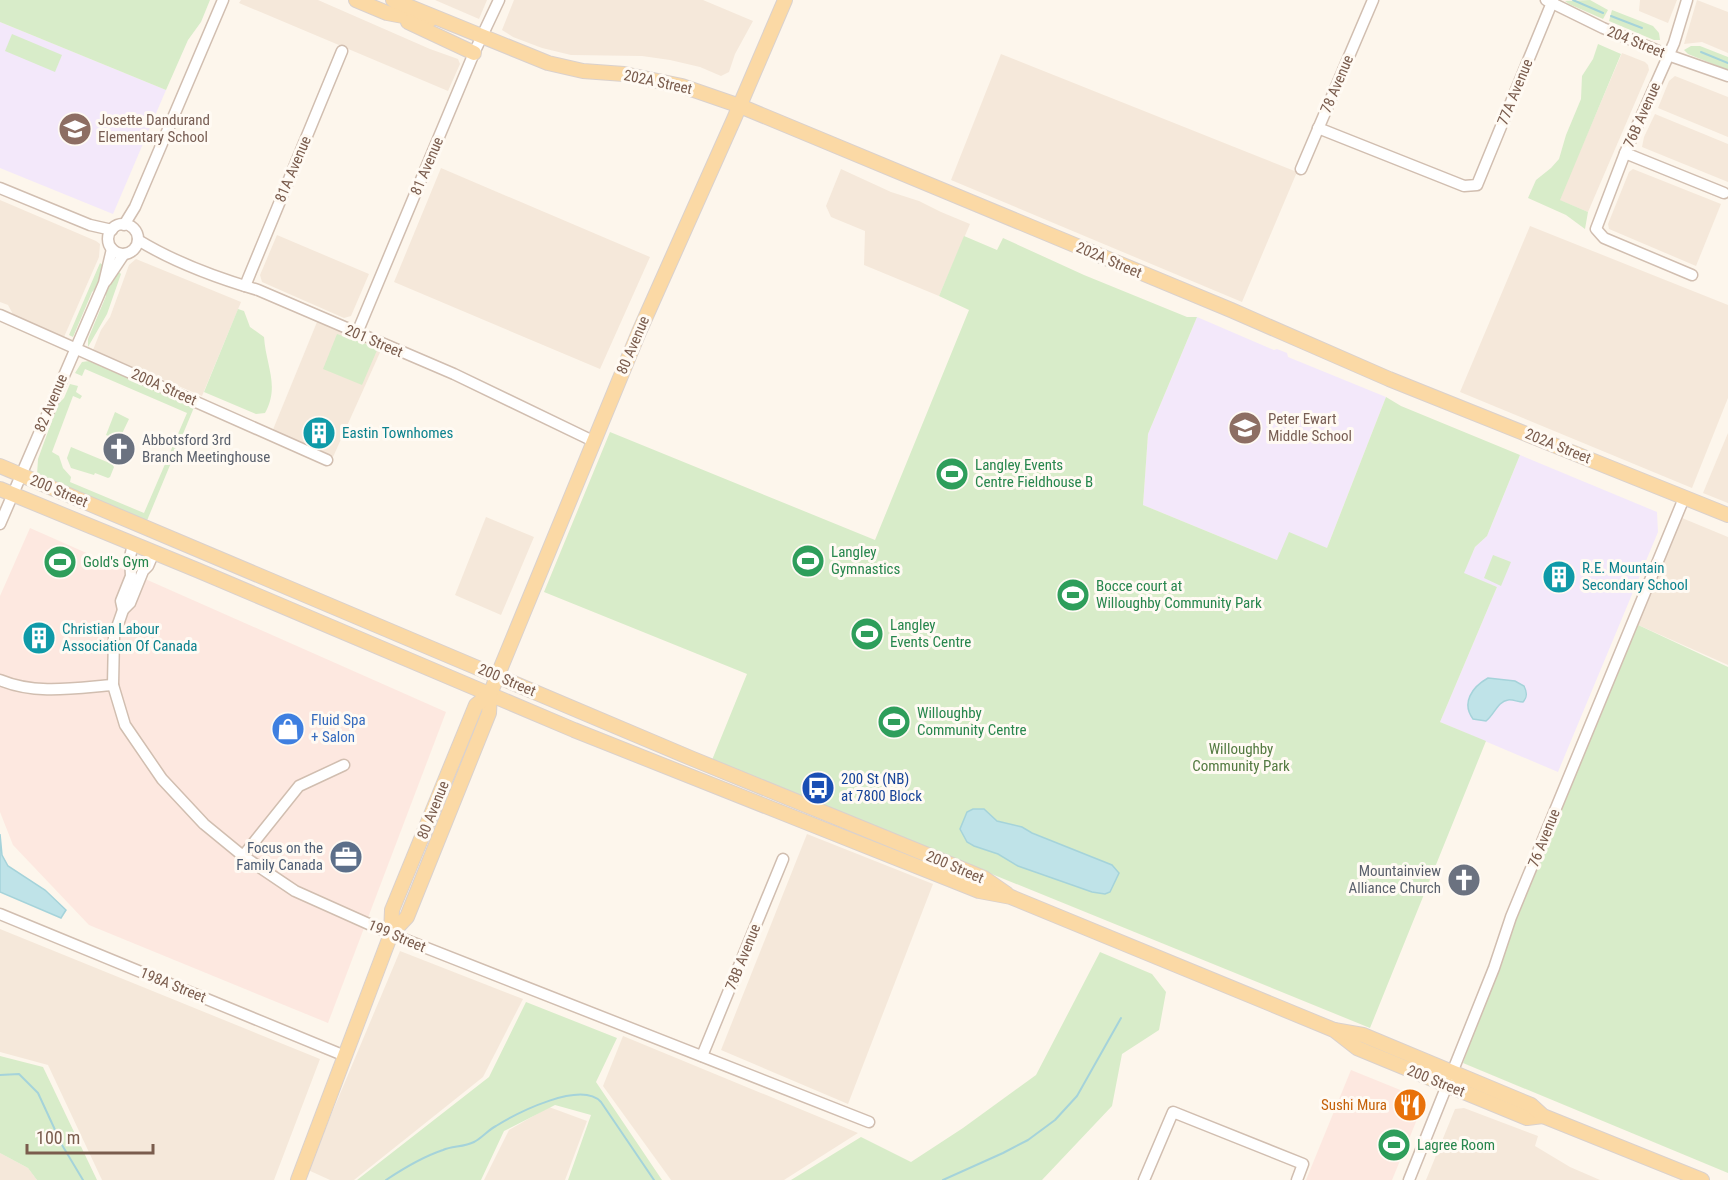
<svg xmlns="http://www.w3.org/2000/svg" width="1728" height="1180" font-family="'Roboto Condensed',sans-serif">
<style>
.residential{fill:#f5e8da}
.commercial{fill:#fde8e0}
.education{fill:#f3e8fa}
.green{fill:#d8ecc9}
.water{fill:#bfe3e8;stroke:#a5d3da;stroke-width:1.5}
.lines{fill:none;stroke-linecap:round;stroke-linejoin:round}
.stream{stroke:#a5d3da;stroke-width:2}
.minor-casing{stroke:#d1beb0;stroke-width:13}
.major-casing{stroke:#dad1cd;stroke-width:16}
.minor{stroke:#fff;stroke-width:10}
.major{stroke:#fbd9a5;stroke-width:14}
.labels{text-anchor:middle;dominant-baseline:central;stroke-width:6;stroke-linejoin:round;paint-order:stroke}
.street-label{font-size:15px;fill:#7a5c4d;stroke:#fffaf3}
.education-label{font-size:15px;fill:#785e54;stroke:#fffaf3;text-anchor:start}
.culture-label{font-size:15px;fill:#0d838f;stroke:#fffaf3;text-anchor:start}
.worship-label{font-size:15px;fill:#5b616d;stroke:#fffaf3;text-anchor:start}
.leisure-label{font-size:15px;fill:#27864d;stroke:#fffaf3;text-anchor:start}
.shop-label{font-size:15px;fill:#366cbe;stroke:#fffaf3;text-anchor:start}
.park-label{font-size:15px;fill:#537a41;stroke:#fffaf3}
.transit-label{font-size:15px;fill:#164399;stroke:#fffaf3;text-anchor:start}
.service-label{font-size:15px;fill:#4e5e75;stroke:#fffaf3;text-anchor:end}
.food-label{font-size:15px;fill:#c56008;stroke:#fffaf3;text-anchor:end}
</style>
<rect width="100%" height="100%" fill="#fdf6ec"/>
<g class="residential">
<path d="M241,0H318L430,49L458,59L460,64L448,91L239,3Z"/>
<path d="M435,0H487L479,19Z"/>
<path d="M514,0H703L753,21L735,54L729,72L721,76L700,67L670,60L642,56L571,55L542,48L513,37L502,30Z"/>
<path d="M1640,0H1677L1668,23L1639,11Z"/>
<path d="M1697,0L1728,12V53L1702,42L1684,44Z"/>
<path d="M1622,53L1645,62L1648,65L1649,70L1588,212L1559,200Z"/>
<path d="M1001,54L1297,172L1242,302L951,180Z"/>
<path d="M1675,76L1728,97V137L1658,108L1669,81Z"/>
<path d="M1655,114L1728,144V182L1642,147L1644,137Z"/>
<path d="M441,168L650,257L600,369L394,282Z"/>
<path d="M841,169L891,192L919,201L941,212L970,224L939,296L864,265L865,231L831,217L826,206Z"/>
<path d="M1633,169L1721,204L1696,266L1609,229L1608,224L1629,172Z"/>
<path d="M0,200L96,241L100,244L99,257L64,337L14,316L8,305L0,302Z"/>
<path d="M1530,226L1728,305V398L1692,488L1460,392Z"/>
<path d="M277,235L369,274L351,316L344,318L262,282L260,275Z"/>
<path d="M136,259L241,302L202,396L93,350L101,330L110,317L129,265Z"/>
<path d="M317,322L382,348L333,457L272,432Z"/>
<path d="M1728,433V503L1703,493Z"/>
<path d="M486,517L534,537L501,615L455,595Z"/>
<path d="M1682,518L1728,537V665L1636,624Z"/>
<path d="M807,834L933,884L848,1104L721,1050Z"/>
<path d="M0,929L320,1059L274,1180H102L48,1065L0,1052Z"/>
<path d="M400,951L523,999L483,1077L354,1180H330L308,1170Z"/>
<path d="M623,1036L858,1133L784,1180H671L603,1086Z"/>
<path d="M549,1107L587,1121L565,1180H484L509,1130Z"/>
<path d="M1464,1108L1538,1136L1535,1146L1570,1167L1600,1180H1426L1455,1109Z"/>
<path d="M0,1153L28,1168L37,1180H0Z"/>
</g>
<g class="commercial">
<path d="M30,528L446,712L328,1023L89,925L13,845L0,812V596Z"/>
<path d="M1351,1070L1425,1100L1392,1180H1306Z"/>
</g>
<g class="education">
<path d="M0,22L166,90L113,214L0,168Z"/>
<path d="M1197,317L1274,350L1277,349L1287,353L1288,357L1386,397L1327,548L1277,560L1143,505L1148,434Z"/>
<path d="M1520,455L1657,512L1658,532L1558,772L1440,722L1497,587L1463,574L1475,547L1487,536Z"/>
</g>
<g class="green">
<path d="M0,0H210L201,22L188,40L166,90L0,22Z"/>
<path d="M1590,0L1608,10L1603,19L1569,4L1565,1Z"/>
<path d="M1612,10L1653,26L1659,33L1660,40H1654L1609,21Z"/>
<path d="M12,34L62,55L55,72L5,51Z"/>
<path d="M1598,44L1621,54L1560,200L1588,212L1585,229L1566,215L1528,198L1536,180L1551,168L1559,159L1566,135L1581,99L1582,76L1593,59Z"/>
<path d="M1691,46H1700L1728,57V70L1688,54L1684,50Z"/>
<path d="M964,236L997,250L1003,238L1084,275L1187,317H1197L1148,434L1143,505L1277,560L1289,532L1327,548L1386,397L1401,406L1520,455L1487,536L1475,547L1464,573L1497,587L1440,722L1486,741L1370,1028L712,760L747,674L544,592L610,432L875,540L969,310L939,296Z"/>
<path d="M100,263L104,266L98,286L92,292L73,337L69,335Z"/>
<path d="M117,270L121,274L107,314L88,347V339L106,296V291Z"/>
<path d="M238,309L244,311L250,327L264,337C266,366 280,386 265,413L256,414L204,392Z"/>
<path d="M337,334L378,348L362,385L323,369Z"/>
<path d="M89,361L195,405L146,523L37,475L38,459L58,404L64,398L70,384L78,386L76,392L82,396L80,399L73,396L52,452L59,456L63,468L71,477L70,482L144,513L187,413L85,369L82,376L75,373L82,362Z"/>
<path d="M115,412L129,419L119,440L106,435Z"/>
<path d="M71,447L112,464L114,467L110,477L108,478L95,473L94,475L71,468L67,458Z"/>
<path d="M1493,555L1511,562L1501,586L1484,578Z"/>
<path d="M1636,624L1728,667V1173L1463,1063L1515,920Z"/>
<path d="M1100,952L1152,974L1166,992L1159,1030L1122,1054L1112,1106L1042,1180H791L861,1137L911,1162L963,1128L1036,1075Z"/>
<path d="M526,1002L617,1038L596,1082L662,1180H568L591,1115L555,1105L504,1131L481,1180H357L489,1077Z"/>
<path d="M0,1056L43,1067L97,1180H37L28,1168L0,1153Z"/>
</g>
<g class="water">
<path d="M1488,678L1515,681L1524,686C1527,692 1528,697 1523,702C1518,702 1512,699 1508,700C1498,701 1494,715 1486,721L1473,719C1461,703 1472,687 1488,678Z"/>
<path d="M973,809H984L997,821L1022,827L1032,833L1112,865L1119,873L1110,892L1105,894L1092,892L1018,866L998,854L974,846L967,842L960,829L967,812Z"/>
<path d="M0,834L2,855L8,866L45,890L66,910L61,918L0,892Z"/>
</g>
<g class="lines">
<g class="stream">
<path d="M1573,0L1603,13"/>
<path d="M1611,16L1642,28"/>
<path d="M1701,52L1728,63"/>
<path d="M0,1075L19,1074L38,1093L62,1145L83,1180"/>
<path d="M386,1180C401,1170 425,1156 443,1150C452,1146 464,1147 474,1142C482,1138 488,1130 496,1126C517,1113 581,1080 601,1102L654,1180"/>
<path d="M943,1180L1003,1153L1028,1140L1055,1120L1077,1096L1121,1018"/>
</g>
<defs>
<g id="minor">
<path d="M1546,0L1603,28L1668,55L1728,76"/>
<path d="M1687,0L1674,43L1625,153L1596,229L1604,238L1692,275"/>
<path d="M1318,128L1464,186L1477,185L1553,0"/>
<path d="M1625,153L1724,193"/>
<path d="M1301,169L1373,0"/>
<path d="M0,188L90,225L112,230"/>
<circle cx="123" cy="239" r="15"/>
<path d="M124,225L135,207L223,0"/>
<path d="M138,240C174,262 217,278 258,290L454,374L593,441"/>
<path d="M106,281L124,254"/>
<path d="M245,286L342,51"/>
<path d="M0,315L327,460"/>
<path d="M357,333L474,53L499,0"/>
<path d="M0,524L104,283L112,249"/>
<path d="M154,552L148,566L143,571L130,603L123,610L114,636L113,685L125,725L162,779L204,824L243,856L295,891L391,934L869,1122"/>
<path d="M123,610L121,601L131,576L130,557L133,544"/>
<path d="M0,680C36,695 75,688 113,685"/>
<path d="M243,856L299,786L344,765"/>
<path d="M0,914L345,1056"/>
<path d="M702,1056L783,859"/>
<path d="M1144,1180L1173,1112L1303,1164L1297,1180"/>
<path d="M1409,1180L1494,968L1511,917L1684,498"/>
</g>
<g id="major">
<path d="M356,0L387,13L429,21"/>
<path d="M393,0L548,63L583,71L624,74L682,86L740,106L1231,310L1389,379L1728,515"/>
<path d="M408,22L474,53"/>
<path d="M0,466L693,759L984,878L1007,894"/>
<path d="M0,489L197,570L574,730L979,891L1011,897L1334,1030L1357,1048L1527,1118L1543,1116"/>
<path d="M391,934L407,917L489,713L490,694L639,332L734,119L785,0"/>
<path d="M1334,1030L1363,1035L1531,1105L1543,1116L1702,1180"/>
<path d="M298,1180L391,934L392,910L476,705L490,694"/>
</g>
</defs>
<use href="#minor" class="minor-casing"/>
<use href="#major" class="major-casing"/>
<use href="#minor" class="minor"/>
<use href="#major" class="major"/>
</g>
<defs>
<symbol id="school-disc" viewBox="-11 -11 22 22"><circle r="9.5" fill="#8d6e63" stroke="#fffaf3"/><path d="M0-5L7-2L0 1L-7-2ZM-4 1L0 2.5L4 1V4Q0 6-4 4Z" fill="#fff"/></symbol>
<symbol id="building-disc" viewBox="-11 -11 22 22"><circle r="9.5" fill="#0f9aa8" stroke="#fffaf3"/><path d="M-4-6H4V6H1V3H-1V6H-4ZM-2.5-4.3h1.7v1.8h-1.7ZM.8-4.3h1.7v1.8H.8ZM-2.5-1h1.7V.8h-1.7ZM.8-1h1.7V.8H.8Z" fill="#fff"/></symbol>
<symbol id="church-disc" viewBox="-11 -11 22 22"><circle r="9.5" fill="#6b7280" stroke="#fffaf3"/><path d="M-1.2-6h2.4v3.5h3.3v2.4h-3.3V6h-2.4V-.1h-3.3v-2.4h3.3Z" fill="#fff"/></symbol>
<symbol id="stadium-disc" viewBox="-11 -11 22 22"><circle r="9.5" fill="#2e9e5b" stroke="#fffaf3"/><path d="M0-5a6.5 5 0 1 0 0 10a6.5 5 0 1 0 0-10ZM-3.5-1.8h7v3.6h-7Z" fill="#fff"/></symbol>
<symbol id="shop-disc" viewBox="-11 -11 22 22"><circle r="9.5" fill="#3f7fe0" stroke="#fffaf3"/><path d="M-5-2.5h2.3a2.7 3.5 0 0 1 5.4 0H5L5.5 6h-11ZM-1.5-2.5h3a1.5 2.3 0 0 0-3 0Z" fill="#fff"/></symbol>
<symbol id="bus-disc" viewBox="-11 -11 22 22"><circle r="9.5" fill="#1a4fb4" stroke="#fffaf3"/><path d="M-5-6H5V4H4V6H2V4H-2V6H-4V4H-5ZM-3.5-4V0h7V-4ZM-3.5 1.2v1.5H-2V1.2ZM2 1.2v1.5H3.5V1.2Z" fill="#fff"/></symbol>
<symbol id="office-disc" viewBox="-11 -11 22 22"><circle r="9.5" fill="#5c6f8a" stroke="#fffaf3"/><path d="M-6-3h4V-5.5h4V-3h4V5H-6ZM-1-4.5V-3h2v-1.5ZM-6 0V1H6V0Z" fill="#fff"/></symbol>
<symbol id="restaurant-disc" viewBox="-11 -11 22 22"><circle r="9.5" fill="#e8710a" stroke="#fffaf3"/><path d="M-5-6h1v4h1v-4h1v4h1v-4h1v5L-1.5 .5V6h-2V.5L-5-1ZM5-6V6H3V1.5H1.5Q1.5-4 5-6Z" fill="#fff"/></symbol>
</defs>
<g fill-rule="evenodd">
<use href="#school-disc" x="56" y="110" width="38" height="38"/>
<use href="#school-disc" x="1226" y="409" width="38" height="38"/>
<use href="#building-disc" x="300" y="414" width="38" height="38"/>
<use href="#church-disc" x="100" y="430" width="38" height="38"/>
<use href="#stadium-disc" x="933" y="455" width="38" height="38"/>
<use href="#stadium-disc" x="789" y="542" width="38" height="38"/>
<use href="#stadium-disc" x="41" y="543" width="38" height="38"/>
<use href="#building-disc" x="1540" y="558" width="38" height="38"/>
<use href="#stadium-disc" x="1054" y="576" width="38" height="38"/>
<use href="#stadium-disc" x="848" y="615" width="38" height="38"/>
<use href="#building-disc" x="20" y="619" width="38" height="38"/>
<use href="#stadium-disc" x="875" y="703" width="38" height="38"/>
<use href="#shop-disc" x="269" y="710" width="38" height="38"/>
<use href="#bus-disc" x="799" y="769" width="38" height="38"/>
<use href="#office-disc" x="327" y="838" width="38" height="38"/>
<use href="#church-disc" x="1445" y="861" width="38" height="38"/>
<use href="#restaurant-disc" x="1391" y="1086" width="38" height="38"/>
<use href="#stadium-disc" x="1375" y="1126" width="38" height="38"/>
</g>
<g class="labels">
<g class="street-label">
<text transform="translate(1636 42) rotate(22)">204 Street</text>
<text transform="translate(658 82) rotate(12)">202A Street</text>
<text transform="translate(1337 84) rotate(-67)">78 Avenue</text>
<text transform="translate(1515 92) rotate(-68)">77A Avenue</text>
<text transform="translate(1642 115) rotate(-66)">76B Avenue</text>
<text transform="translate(427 166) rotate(-67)">81 Avenue</text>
<text transform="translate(293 169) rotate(-67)">81A Avenue</text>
<text transform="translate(1109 260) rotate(23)">202A Street</text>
<text transform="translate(374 341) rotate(23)">201 Street</text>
<text transform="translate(633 345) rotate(-67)">80 Avenue</text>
<text transform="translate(164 387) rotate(24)">200A Street</text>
<text transform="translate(51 403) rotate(-67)">82 Avenue</text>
<text transform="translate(1558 446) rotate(22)">202A Street</text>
<text transform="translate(59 491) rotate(23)">200 Street</text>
<text transform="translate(507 680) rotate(23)">200 Street</text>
<text transform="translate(433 810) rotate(-68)">80 Avenue</text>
<text transform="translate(1544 838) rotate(-68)">76 Avenue</text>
<text transform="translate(955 867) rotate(23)">200 Street</text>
<text transform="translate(397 936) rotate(23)">199 Street</text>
<text transform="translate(743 957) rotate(-68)">78B Avenue</text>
<text transform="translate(173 985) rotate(22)">198A Street</text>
<text transform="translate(1436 1081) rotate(22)">200 Street</text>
</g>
<g class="education-label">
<text x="98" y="120">Josette Dandurand<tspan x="98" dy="17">Elementary School</tspan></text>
<text x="1268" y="419">Peter Ewart<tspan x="1268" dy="17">Middle School</tspan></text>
</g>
<g class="culture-label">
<text x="342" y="433">Eastin Townhomes</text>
<text x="1582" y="568">R.E. Mountain<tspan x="1582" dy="17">Secondary School</tspan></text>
<text x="62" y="629">Christian Labour<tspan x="62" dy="17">Association Of Canada</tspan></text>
</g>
<g class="worship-label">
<text x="142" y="440">Abbotsford 3rd<tspan x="142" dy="17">Branch Meetinghouse</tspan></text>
<text x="1441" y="871" text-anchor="end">Mountainview<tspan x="1441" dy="17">Alliance Church</tspan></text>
</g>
<g class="leisure-label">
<text x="975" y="465">Langley Events<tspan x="975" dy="17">Centre Fieldhouse B</tspan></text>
<text x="831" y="552">Langley<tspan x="831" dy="17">Gymnastics</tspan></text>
<text x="83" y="562">Gold's Gym</text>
<text x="1096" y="586">Bocce court at<tspan x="1096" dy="17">Willoughby Community Park</tspan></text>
<text x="890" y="625">Langley<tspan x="890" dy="17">Events Centre</tspan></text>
<text x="917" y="713">Willoughby<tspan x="917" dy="17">Community Centre</tspan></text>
<text x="1417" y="1145">Lagree Room</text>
</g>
<g class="shop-label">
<text x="311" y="720">Fluid Spa<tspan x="311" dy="17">+ Salon</tspan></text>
</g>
<g class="park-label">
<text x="1241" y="749">Willoughby<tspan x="1241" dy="17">Community Park</tspan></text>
</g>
<g class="transit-label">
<text x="841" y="779">200 St (NB)<tspan x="841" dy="17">at 7800 Block</tspan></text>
</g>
<g class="service-label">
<text x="323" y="848">Focus on the<tspan x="323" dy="17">Family Canada</tspan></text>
</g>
<g class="food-label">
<text x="1387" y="1105">Sushi Mura</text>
</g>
</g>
<path d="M27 1144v9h126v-9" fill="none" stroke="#7a5c4d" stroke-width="3"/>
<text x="36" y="1144" font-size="18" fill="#7a5c4d" stroke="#fffaf3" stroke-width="4.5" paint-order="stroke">100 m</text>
</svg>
